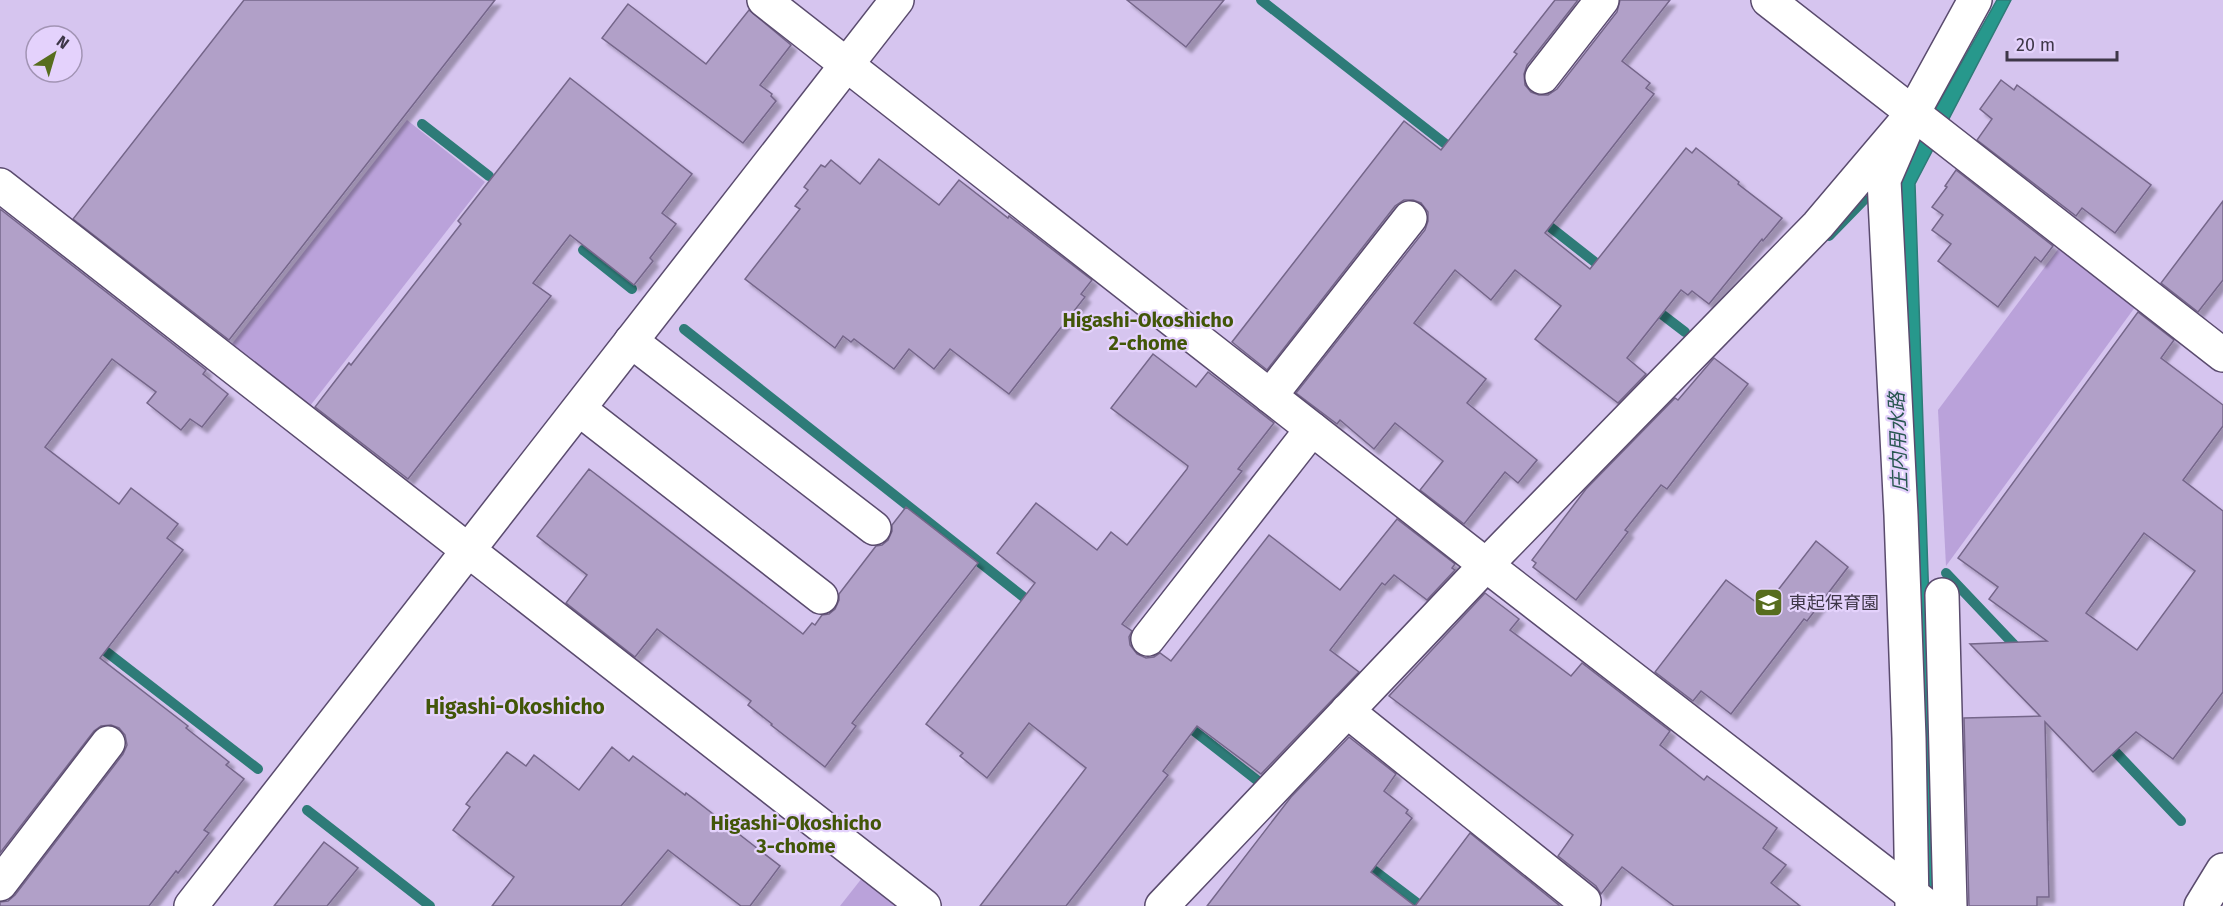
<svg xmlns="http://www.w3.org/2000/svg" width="2223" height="906" font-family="'Fira Sans','Noto Sans JP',sans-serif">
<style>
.green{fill:#baa2da}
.water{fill:#27988c;stroke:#2e7b78;stroke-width:1.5}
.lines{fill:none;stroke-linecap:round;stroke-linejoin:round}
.stream{stroke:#2e7b78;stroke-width:10}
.building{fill:#b1a0c8;stroke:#75668a;stroke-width:1.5;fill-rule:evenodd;filter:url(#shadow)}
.minor-casing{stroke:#5a4b6e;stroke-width:36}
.minor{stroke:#fff;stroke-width:33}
.labels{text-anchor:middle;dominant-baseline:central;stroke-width:4.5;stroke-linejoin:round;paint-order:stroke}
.poi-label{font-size:18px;fill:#3e3748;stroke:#e4d2fc;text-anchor:start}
.neighbourhood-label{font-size:20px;font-weight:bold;fill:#425608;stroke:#e4d2fc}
.water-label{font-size:20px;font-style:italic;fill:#295751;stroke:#e4d2fc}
.quarter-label{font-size:21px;font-weight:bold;fill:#425608;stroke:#e4d2fc}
</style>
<defs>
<filter id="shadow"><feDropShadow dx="5.5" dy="5.5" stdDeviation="1.5" flood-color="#0004"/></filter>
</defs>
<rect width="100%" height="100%" fill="#d6c5ef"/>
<g class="green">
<path d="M407,120L485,182L306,411L228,349Z"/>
<path d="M2062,244L2138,303L1946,566L1938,410Z"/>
<path d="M866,873L908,906H840Z"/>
</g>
<path class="water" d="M1997,0H2011L1915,184L1939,906H1924L1899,179L1928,122Z"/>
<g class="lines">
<g class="stream">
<path d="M1261,0L1457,153"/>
<path d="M422,124L489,176"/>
<path d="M1540,219L1605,270"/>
<path d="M1829,236L1864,200"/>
<path d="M583,250L632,289"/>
<path d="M1651,306L1685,332"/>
<path d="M684,329L1035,606"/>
<path d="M1946,573L2022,653"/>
<path d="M95,643L258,769"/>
<path d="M1184,723L1258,781"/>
<path d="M2107,743L2181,821"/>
<path d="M307,810L430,906"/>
<path d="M1363,862L1421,906"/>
</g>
</g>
<g class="building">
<path d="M244,0H495L229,340L73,219Z"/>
<path d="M1127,0H1224L1186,47Z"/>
<path d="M1555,0H1578L1527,65L1524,74L1525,85L1531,92L1539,95H1548L1557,89L1617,12L1620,0H1670L1622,61L1650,83L1646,88L1654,94L1545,233L1590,269L1686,148L1692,153L1696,148L1739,182L1738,184L1782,218L1763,241L1762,239L1709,304L1692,291L1688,295L1681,290L1627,358L1646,374L1618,403L1535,339L1561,306L1515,270L1491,300L1455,270L1414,323L1486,379L1467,403L1537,460L1518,483L1505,472L1464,524L1420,490L1443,461L1395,423L1374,449L1340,420L1337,424L1296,393L1425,230L1428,221V212L1421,203L1413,200H1404L1395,206L1267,370L1232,342L1404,121L1441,150L1517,54L1514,52Z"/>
<path d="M628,4L706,64L749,10L791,45L760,85L772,94L771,96L776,101L743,143L602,38Z"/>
<path d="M570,78L692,174L662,213L676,224L650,258L653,261L634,285L570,235L533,283L551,296L408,479L315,407L349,363L351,365L461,224L458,221Z"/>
<path d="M2001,80L2014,90L2017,85L2151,185L2115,233L2082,208L2076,216L1977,140L1992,119L1980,109Z"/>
<path d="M879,159L939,205L959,180L1008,218L1009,216L1092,280L1081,294L1085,297L1009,394L950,349L934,369L909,349L894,369L854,339L851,342L843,336L835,348L745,279L800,209L795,206L808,190L804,187L821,165L825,167L831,160L860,184Z"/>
<path d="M1956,170L2053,246L2041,262L2035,257L1998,307L1938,261L1951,244L1932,230L1943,215L1932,207L1947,187L1945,186Z"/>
<path d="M2223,201V280L2198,312L2161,283Z"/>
<path d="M0,209L206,370L203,374L228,394L202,427L190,419L181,430L147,403L156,392L112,359L45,447L119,504L131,488L178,524L167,538L183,550L100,658L188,726L186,728L229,762L226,765L244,779L204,830L209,833L178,873L176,871L149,906H0V902L8,901L15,895L123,754L127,745L125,735L119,728L111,725L101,726L94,731L0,853Z"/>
<path d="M2138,312L2174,340L2161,358L2223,405V426L2183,480L2223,511V692L2173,759L2136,732L2093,772L2045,722L2049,897H2037V906H1969L1964,718L2040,716L1970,644L2047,641L1989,599L1998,587L1958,558ZM2144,533L2195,571L2137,650L2086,613Z"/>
<path d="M1153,354L1196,387L1208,372L1274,423L1238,469L1242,471L1122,624L1132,631L1129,637L1130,645L1137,654L1146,658L1154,657L1160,653L1171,661L1269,535L1340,590L1397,519L1455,564L1452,568L1455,570L1427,600L1394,575L1385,585L1382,583L1330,650L1359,672L1261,774L1197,726L1163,771L1168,775L1066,906H980L1086,768L1029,723L987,778L960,756L963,753L926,724L1035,583L997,553L1036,503L1097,550L1111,532L1127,545L1187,469L1188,466L1111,408Z"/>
<path d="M1714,358L1748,384L1667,489L1661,485L1625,530L1628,532L1576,600L1533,567L1536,563L1532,560L1586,489L1675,398L1678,400Z"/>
<path d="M589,469L803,634L812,623L815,625L822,615L829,614L835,609L839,600V594L876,546L882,545L888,540L892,531V525L906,507L978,563L852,723L856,726L825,767L771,725L772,724L748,705L751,701L657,629L635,657L566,603L587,575L537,536Z"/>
<path d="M1816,541L1848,567L1807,621L1804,619L1731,714L1701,691L1693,701L1655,672L1726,580L1764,608Z"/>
<path d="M1485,593L1519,619L1510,630L1571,676L1582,663L1670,731L1660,745L1704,780L1707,776L1777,828L1763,848L1786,865L1771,883L1800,906H1674L1622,867L1601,894L1596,886L1558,856L1573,835L1389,696Z"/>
<path d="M1349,737L1396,774L1384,791L1408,810L1406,813L1412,818L1371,872L1415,906L1470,833L1560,906H1207L1291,797Z"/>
<path d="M612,747L629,761L633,756L685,795L686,793L780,866L750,906H741L668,850L621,906H492L514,877L453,830L470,807L466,804L507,752L526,766L534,755L579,790Z"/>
<path d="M324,842L358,868L327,906H274Z"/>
</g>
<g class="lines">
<defs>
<g id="minor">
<path d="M764,0L1486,565L1927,906"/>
<path d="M1768,0L2223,355"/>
<path d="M1542,77L1602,0"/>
<path d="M0,185L924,906"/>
<path d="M631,341L874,528"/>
<path d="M1270,396L1410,218"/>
<path d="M579,409L821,597"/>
<path d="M1942,595L1950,906"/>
<path d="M1148,639L1312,429"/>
<path d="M1347,711L1584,901L1580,906"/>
<path d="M0,884L108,743"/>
<path d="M191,906L897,0"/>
<path d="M1162,906L1486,565L1818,225L1913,113"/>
<path d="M1912,906L1909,738L1901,515L1884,180L1913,113L1975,0"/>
<path d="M2201,906L2223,870"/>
</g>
</defs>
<use href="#minor" class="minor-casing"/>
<use href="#minor" class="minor"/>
</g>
<defs>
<symbol id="school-square" viewBox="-11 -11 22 22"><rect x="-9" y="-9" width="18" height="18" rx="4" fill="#576d1e" stroke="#e4d2fc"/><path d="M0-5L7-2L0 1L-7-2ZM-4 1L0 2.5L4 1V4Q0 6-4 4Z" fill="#fff"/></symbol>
</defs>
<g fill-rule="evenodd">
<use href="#school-square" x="1752" y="586" width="33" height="33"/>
</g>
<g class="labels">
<g class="poi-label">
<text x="1789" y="603">東起保育園</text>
</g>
<g class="neighbourhood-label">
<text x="1148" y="320">Higashi-Okoshicho<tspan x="1148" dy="23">2-chome</tspan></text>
<text x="796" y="823">Higashi-Okoshicho<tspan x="796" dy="23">3-chome</tspan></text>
</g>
<g class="water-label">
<text transform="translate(1898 442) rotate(-92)">庄内用水路</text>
</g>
<g class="quarter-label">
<text x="515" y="707">Higashi-Okoshicho</text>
</g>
</g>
<g transform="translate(54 54) rotate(37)"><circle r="28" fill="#e4d2fc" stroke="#a294b4" stroke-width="1.5"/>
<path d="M0-4.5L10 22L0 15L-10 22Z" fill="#576d1e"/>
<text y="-9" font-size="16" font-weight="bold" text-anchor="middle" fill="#3e3748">N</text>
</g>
<path d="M2007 51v9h110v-9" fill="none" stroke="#3e3748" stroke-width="3"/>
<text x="2016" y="51" font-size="18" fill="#3e3748" stroke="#e4d2fc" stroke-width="4.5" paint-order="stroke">20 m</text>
</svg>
